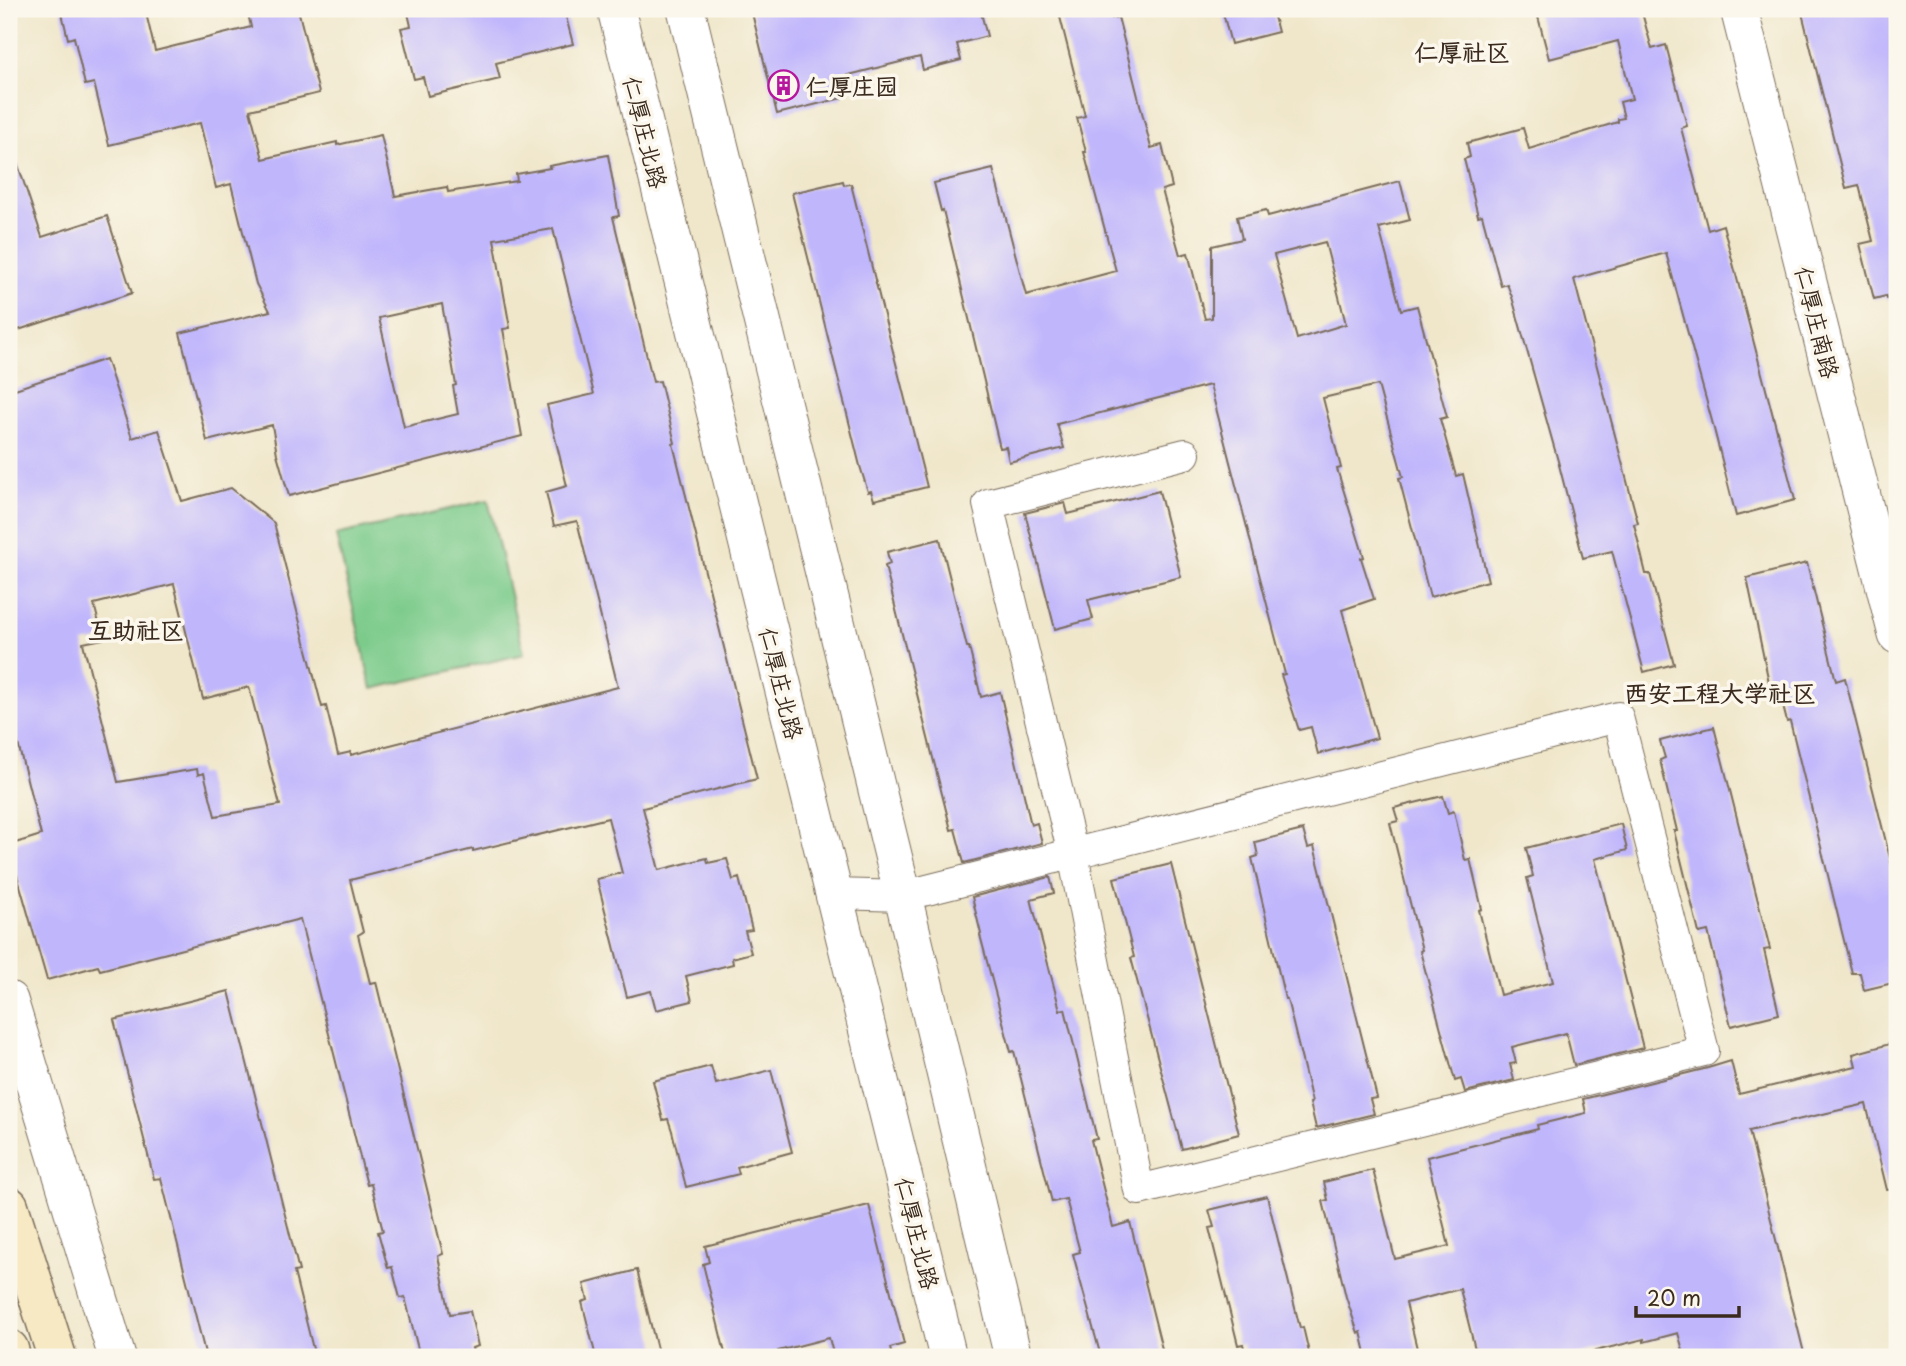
<svg xmlns="http://www.w3.org/2000/svg" width="1906" height="1366" font-family="'Playpen Sans','LXGW WenKai TC',sans-serif">
<style>
.green{fill:#7ccb8b;stroke:#5c7a54;stroke-width:2}
.building{fill:#c0b6fc;fill-rule:evenodd}
.lines{fill:none;stroke-linecap:round;stroke-linejoin:round}
.minor-casing{stroke:#7a6c5b;stroke-width:32}
.tertiary-casing{stroke:#7a6c5b;stroke-width:39}
.secondary-casing{stroke:#7a6c5b;stroke-width:41}
.minor{stroke:#fff;stroke-width:30}
.tertiary{stroke:#fff;stroke-width:37}
.secondary{stroke:#f6e9c3;stroke-width:38}
.labels{text-anchor:middle;dominant-baseline:central;stroke-width:7;stroke-linejoin:round;paint-order:stroke}
.poi-label{font-size:23px;font-weight:bold;fill:#3b2a1e;stroke:#fbf7ec;text-anchor:start}
.street-label{font-size:23px;fill:#3b2a1e;stroke:#fbf7ec}
.neighbourhood-label{font-size:24px;font-weight:bold;fill:#3b2a1e;stroke:#fbf7ec}
</style>
<rect width="100%" height="100%" fill="#fbf7ec"/>
<filter id="ink" filterUnits="userSpaceOnUse"><feTurbulence type="fractalNoise" baseFrequency=".0143" numOctaves="2"/><feDisplacementMap in="SourceGraphic" scale="14" xChannelSelector="R" yChannelSelector="G"/><feConvolveMatrix kernelMatrix="1 2 1 2 8 2 1 2 1" color-interpolation-filters="sRGB"/></filter>
<filter id="wash" filterUnits="userSpaceOnUse"><feTurbulence type="fractalNoise" baseFrequency=".00686" numOctaves="4" result="noise"/><feDisplacementMap in="SourceGraphic" scale="28" xChannelSelector="R" yChannelSelector="G"/><feGaussianBlur stdDeviation="1.57" result="paint"/><feColorMatrix in="noise" values="0 0 0 0 0 0 0 0 0 0 0 0 0 0 0 0 0 1.4 0 .05"/><feComposite in="paint" operator="in"/></filter>
<g filter="url(#wash)">
<rect width="100%" height="100%" fill="#f0e7cb"/>
<path class="green" d="M488,500L524,654L372,689L336,535Z"/>
<g id="blocks">
<g class="building">
<path d="M61,9H145L155,51L251,27L247,9H298L319,93L250,110L263,159L337,142V145L381,135L395,196L447,187L448,192L517,181L516,174L550,168L549,166L608,155L619,216L613,217L653,382L660,381L675,443L673,444L757,779L643,808L659,870L707,858L708,863L727,859L733,880L739,878L752,930L745,931L751,953L732,958L733,964L686,976L692,1001L656,1010L651,991L627,997L597,879L622,873L608,818L473,851V849L350,880L363,932L358,935L370,983L376,982L443,1254L438,1256L450,1314L470,1311L478,1346L472,1348L474,1357H420L405,1297L400,1298L392,1267L388,1268L378,1232L383,1231L371,1184L367,1185L300,919L100,970L98,966L47,980L9,847V845L41,835L9,708V391L106,359L132,438L159,430L182,501L231,488L274,523L322,707L326,706L338,755L351,752V755L618,687L577,521L554,526L546,492L567,486L547,405L594,394L553,229L494,239L510,328L503,329L522,436L289,496L277,454L272,425L207,441L180,333L270,311L256,284L231,184L216,188L200,123L109,145L94,83L85,85L74,37L68,39ZM442,304L456,385L453,386L458,414L404,427L379,318ZM174,584L203,699L249,687L280,805L215,816L204,773L198,775L197,769L118,782L83,643L103,639L94,604Z"/>
<path d="M407,9H564L573,44L496,63L500,79L428,96L423,77L414,79L401,28L411,26Z"/>
<path d="M751,9H980L987,36L957,44L961,60L923,70L920,57L837,78L842,98L777,114Z"/>
<path d="M1058,9H1110L1112,18L1118,17L1151,148L1162,145L1172,187L1162,190L1180,255L1188,253L1205,319L1212,318V246L1242,239L1237,217L1266,210L1268,216L1400,181L1410,220L1379,228L1401,310L1417,306L1447,417L1440,419L1456,476L1463,474L1488,581L1430,597L1399,478L1403,477L1378,385L1323,398L1341,468L1337,469L1364,557L1361,558L1374,599L1342,610L1377,738L1318,754L1311,727L1299,730L1281,675L1285,674L1210,385L1057,424L1064,448L1009,462L1006,447L1000,448L943,210L941,211L934,183L993,169L1026,295L1116,271L1084,152H1086L1077,118L1085,116ZM1325,242L1346,324L1297,339L1274,255Z"/>
<path d="M1222,9H1272L1278,32L1231,44Z"/>
<path d="M1536,9H1641L1652,49L1666,45L1687,126L1681,128L1708,230L1723,225L1795,500L1736,516L1712,421L1666,253L1574,279L1638,523L1634,524L1646,574H1650L1674,664L1644,672L1612,551L1583,558L1558,461L1512,297L1507,284L1501,286L1482,215L1478,216L1464,159L1470,157L1467,143L1523,128L1529,149L1618,122V119L1624,118L1620,102L1632,99L1618,41L1549,59Z"/>
<path d="M1801,9H1889L1897,41V298L1887,299L1886,296L1874,299L1860,244L1873,241L1859,185L1846,188Z"/>
<path d="M14,153L42,237L107,216L132,293L9,333V154Z"/>
<path d="M843,181L844,185L851,184L927,487L874,500L871,491L868,492L860,466L792,193Z"/>
<path d="M1159,491L1181,577L1088,600L1093,619L1055,629L1025,513L1065,503L1068,514Z"/>
<path d="M940,539L967,647H969L981,697L1000,692L1031,825L1037,823L1042,843L964,863L955,829L951,830L885,566L890,564L887,552Z"/>
<path d="M1807,563L1836,681L1845,678L1897,886V982L1864,990L1860,973H1852L1790,721L1787,722L1779,690L1771,692L1747,578Z"/>
<path d="M1714,727L1770,949L1764,950L1779,1014L1731,1026L1708,931L1699,933L1674,831H1677L1660,760L1665,758L1660,741Z"/>
<path d="M1443,796L1448,813L1454,811L1465,860L1470,859L1482,909L1479,910L1500,995L1553,982L1527,878L1533,876L1526,848L1621,824L1627,850L1595,859L1643,1048L1574,1065L1566,1033L1512,1047L1516,1063L1510,1064L1514,1080L1465,1092L1461,1079L1455,1081L1420,951L1422,950L1390,823L1398,821L1394,808Z"/>
<path d="M1303,830L1308,848L1314,846L1377,1098L1370,1099L1374,1114L1316,1128L1310,1103L1312,1102L1287,999H1285L1252,858L1258,856L1255,842Z"/>
<path d="M1171,864L1239,1134L1182,1149L1131,958L1134,957L1114,878Z"/>
<path d="M1050,877L1054,893L1031,899L1060,1010L1065,1009L1097,1139L1091,1140L1113,1227L1130,1222L1164,1357H1101L1073,1254L1080,1252L1066,1199L1052,1202L1014,1051L1011,1052L980,935L981,934L972,897Z"/>
<path d="M229,991L299,1271L294,1272L315,1357H206L161,1178L154,1179L114,1020Z"/>
<path d="M1897,1042V1189L1887,1190L1866,1104L1749,1131L1805,1357H1685L1678,1333L1644,1342V1339L1571,1357H1477L1460,1289L1406,1303L1419,1357H1367L1361,1332L1358,1333L1346,1297L1323,1201L1328,1200L1324,1182L1373,1170L1395,1259L1449,1246L1427,1157L1538,1129L1537,1125L1586,1113L1583,1099L1708,1068L1731,1061L1739,1094L1856,1066L1853,1054Z"/>
<path d="M711,1066L716,1084L771,1070L792,1152L737,1167L739,1174L686,1187L672,1131L668,1119L663,1120L653,1081Z"/>
<path d="M1267,1196L1300,1328L1303,1327L1310,1357H1246L1243,1344L1238,1345L1209,1228L1214,1227L1209,1210Z"/>
<path d="M869,1205L904,1344L890,1348L892,1357H834L829,1338L778,1351L779,1357H726L703,1264L709,1262L705,1246Z"/>
<path d="M637,1270L659,1357H596L582,1302L588,1300L584,1284Z"/>
</g>
</g>
</g>
<g filter="url(#ink)">
<use href="#blocks" fill-opacity="0" stroke="#7a6c5b" stroke-width="2"/>
<g class="lines">
<defs>
<path id="minor" d="M835,894L903,896L1618,717L1704,1051L1139,1190L1073,854L988,504L1185,454"/>
<g id="tertiary">
<path d="M616,9L948,1357"/>
<path d="M686,9L903,896L1013,1357"/>
<path d="M1739,9L1897,635"/>
<path d="M9,1000L117,1357"/>
</g>
<g id="secondary">
<path d="M9,1206L57,1357"/>
<path d="M9,1349L11,1357"/>
</g>
</defs>
<use href="#minor" class="minor-casing"/>
<use href="#tertiary" class="tertiary-casing"/>
<use href="#secondary" class="secondary-casing"/>
<use href="#minor" class="minor"/>
<use href="#tertiary" class="tertiary"/>
<use href="#secondary" class="secondary"/>
</g>
</g>
<defs>
<symbol id="building-ring" viewBox="-11 -11 22 22"><circle r="9.5" fill="#fbf7ec" stroke="#b5179e" stroke-width="1.5"/><path d="M-4-6H4V6H1V3H-1V6H-4ZM-2.5-4.3h1.7v1.8h-1.7ZM.8-4.3h1.7v1.8H.8ZM-2.5-1h1.7V.8h-1.7ZM.8-1h1.7V.8H.8Z" fill="#b5179e"/></symbol>
</defs>
<g fill-rule="evenodd">
<use href="#building-ring" x="766" y="68" width="35" height="35"/>
</g>
<g class="labels">
<g class="poi-label">
<text x="806" y="85">仁厚庄园</text>
</g>
<g class="street-label">
<text transform="translate(646 132) rotate(76)">仁厚庄北路</text>
<text transform="translate(1818 322) rotate(76)">仁厚庄南路</text>
<text transform="translate(782 683) rotate(76)">仁厚庄北路</text>
<text transform="translate(918 1233) rotate(76)">仁厚庄北路</text>
</g>
<g class="neighbourhood-label">
<text x="1462" y="51">仁厚社区</text>
<text x="136" y="629">互助社区</text>
<text x="1720" y="692">西安工程大学社区</text>
</g>
</g>
<rect width="1906" height="1366" fill="none" stroke="#fbf7ec" stroke-width="35"/>
<path d="M1636 1306v10h103v-10" fill="none" stroke="#3b2a1e" stroke-width="3.5"/>
<text x="1647" y="1306" font-size="21" fill="#3b2a1e" stroke="#fbf7ec" stroke-width="5" paint-order="stroke">20 m</text>
</svg>
